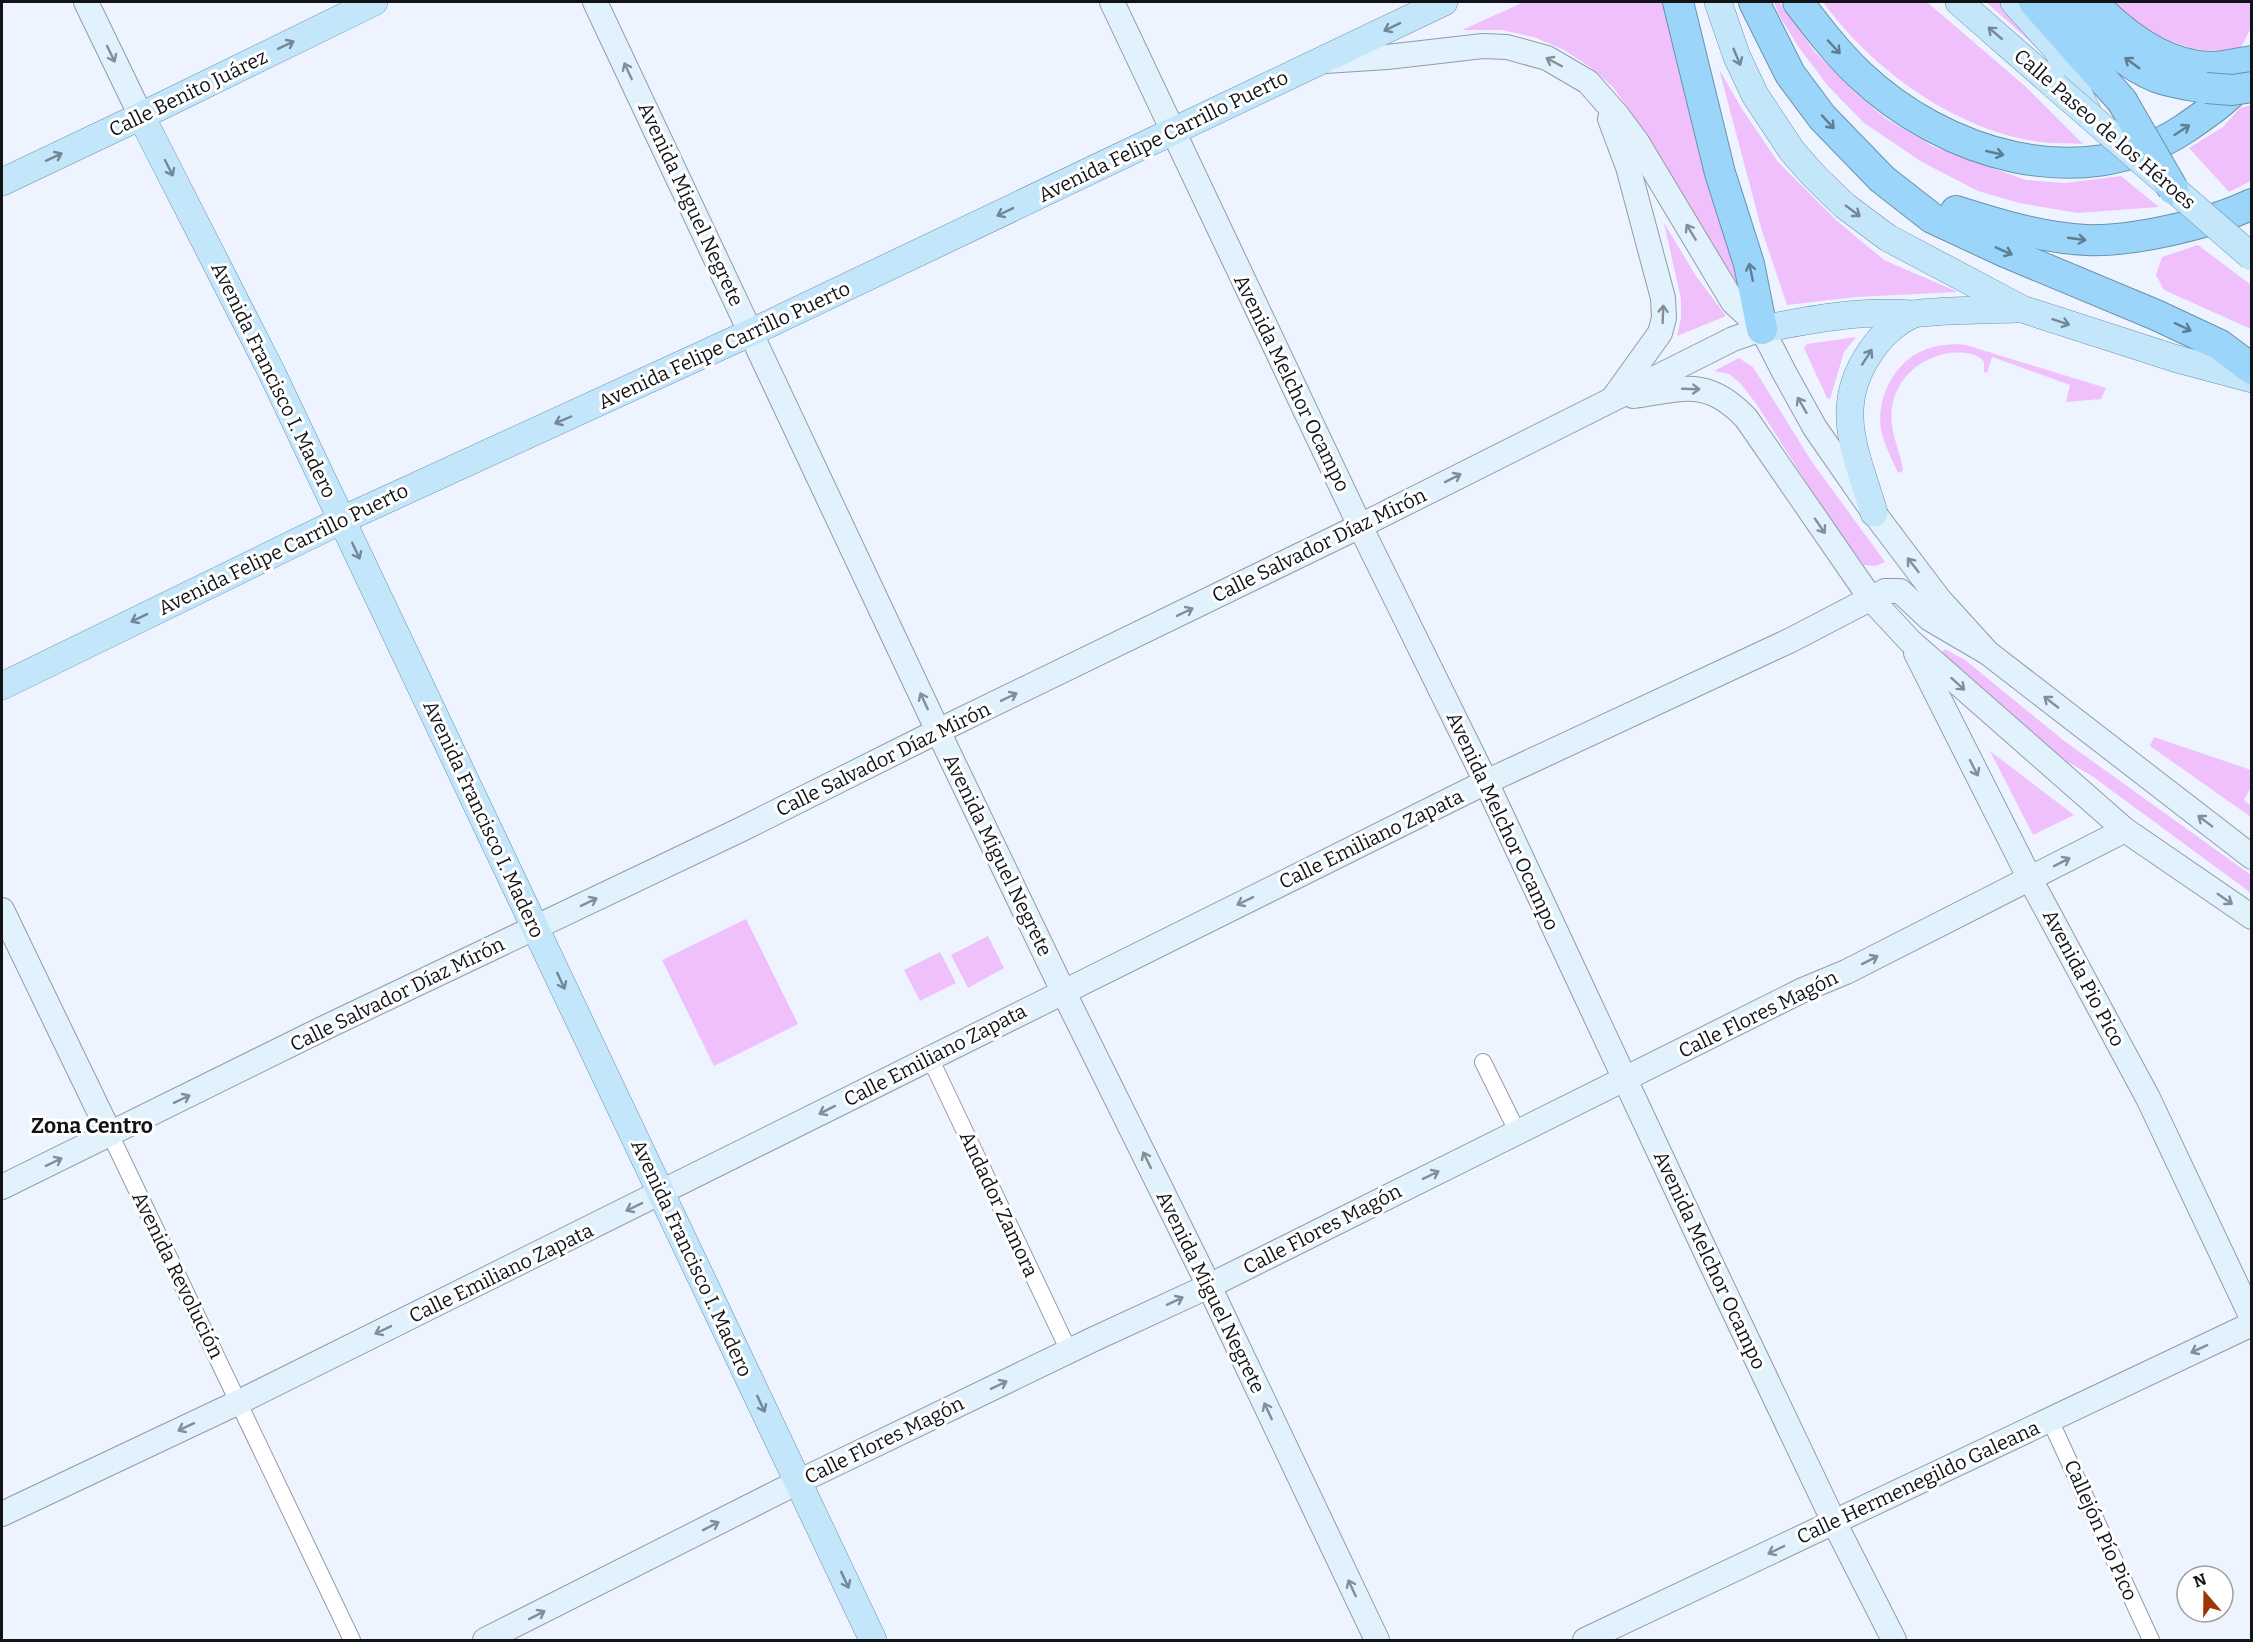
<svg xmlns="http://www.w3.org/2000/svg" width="2253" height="1642" font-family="Bitter,serif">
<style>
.green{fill:#efc0fc}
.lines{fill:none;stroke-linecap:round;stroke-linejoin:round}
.street-casing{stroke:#959ba5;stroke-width:18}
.secondary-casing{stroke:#959ba5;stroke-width:26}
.primary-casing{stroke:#6b91aa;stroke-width:28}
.highway-casing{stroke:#6b91aa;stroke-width:32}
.street{stroke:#fff;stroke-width:16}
.secondary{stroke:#e1f2fd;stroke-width:24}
.primary{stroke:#c3e6fb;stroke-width:27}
.highway{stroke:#9bd5f9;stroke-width:30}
.primary-bridge-casing{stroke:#6b91aa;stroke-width:28;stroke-linecap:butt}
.highway-bridge-casing{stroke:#6b91aa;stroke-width:32;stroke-linecap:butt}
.primary-bridge{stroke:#c3e6fb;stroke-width:27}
.highway-bridge{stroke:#9bd5f9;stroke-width:30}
.oneway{stroke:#738794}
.oneway2{stroke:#5d7e93}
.oneway3{stroke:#838e96}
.labels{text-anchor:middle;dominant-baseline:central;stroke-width:6;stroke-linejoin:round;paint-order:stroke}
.street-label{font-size:20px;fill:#111317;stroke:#fff}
.neighbourhood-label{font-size:21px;font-weight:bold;fill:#111317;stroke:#fff}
</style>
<rect width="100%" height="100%" fill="#eef4ff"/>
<g class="green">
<path d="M1524,2H1663L1744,298L1637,121L1613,87L1590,67L1564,50L1534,37L1501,30H1462Z"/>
<path d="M1774,2H1779L1814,51L1852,90L1885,118L1934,147L2026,180L2065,183L2121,176L2159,207L2077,213L2019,203L1978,191L1922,162L1864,123L1828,86L1798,46L1779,15Z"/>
<path d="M1823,2H1927L2026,87L2083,144C2067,143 2049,144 2033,141C1951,127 1871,68 1823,2Z"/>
<path d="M1986,2H2004L2043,53Z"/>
<path d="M2112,2H2251V28L2240,49C2228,49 2214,51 2202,50C2169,45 2136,24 2112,2Z"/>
<path d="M1719,69L1742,109L1778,162L1836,220L1884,260L1958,292L1856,297L1787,305L1762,231Z"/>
<path d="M2251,105V181L2229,192L2189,148L2223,127L2240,108Z"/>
<path d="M1664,223L1696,276L1726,316L1677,336L1681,318V299Z"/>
<path d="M2198,245L2251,285V329L2164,290L2156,275L2162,257Z"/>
<path d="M1856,337L1844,352L1830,399L1827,398L1804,348L1807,344Z"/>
<path d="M1954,344L1966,345L2106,388L2101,399L2066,402L2070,385L1992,357L1987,373L1984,372V362C1977,352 1961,352 1950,353C1914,358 1887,388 1892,425C1894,441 1901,455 1903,471L1898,473C1892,459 1884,445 1881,429C1876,399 1894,363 1922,351C1933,346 1943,345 1954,344Z"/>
<path d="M1739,358L1753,367L1812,462L1885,562L1876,566L1864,565L1831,521L1757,405L1741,384L1729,374L1714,371Z"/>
<path d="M1945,649L1965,660L2063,740L2251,875V893L2092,776L2054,754L1948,661L1942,652Z"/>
<path d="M2154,737L2251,770V787L2244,800L2251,806V817L2150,746Z"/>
<path d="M1990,751L2074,815L2033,835Z"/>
<path d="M746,919L798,1024L714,1066L662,960Z"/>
<path d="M988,936L1004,968L968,988L951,955Z"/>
<path d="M940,952L956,983L920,1001L904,970Z"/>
</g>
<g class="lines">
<defs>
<g id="street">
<path d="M930,1058L1069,1351"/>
<path d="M1483,1062L1517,1131"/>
<path d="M110,1134L352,1640"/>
<path d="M2050,1420L2151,1640"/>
</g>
<g id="secondary">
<path d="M86,2L141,116"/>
<path d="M595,2L938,731L1063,991L1209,1286L1377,1640"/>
<path d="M1112,2L1360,526L1486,782L1709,1259L1834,1522L1894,1640"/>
<path d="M1325,61L1387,57L1483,46L1507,47L1547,58L1588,82L1617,115L1637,142L1733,302L1762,329L1784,372L1815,428L1874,513L1939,599L1988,653L2252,857"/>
<path d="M1610,119L1628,167L1663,298L1664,318L1660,333L1614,397"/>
<path d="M1633,396C1683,389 1707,377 1746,418L1871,599L1910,641L2125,830L2252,917"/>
<path d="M1916,653L2030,879L2148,1098L2252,1318"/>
<path d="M2,910L110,1134"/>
<path d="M2,1187L322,1029L740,830L938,731L1360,526L1733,339L1762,329"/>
<path d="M2,1514L239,1402L1486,782L1791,640L1885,591H1900L1930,619L1988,653"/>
<path d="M485,1640L798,1482L1094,1339L1209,1286L1805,989L1846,972L2125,830"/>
<path d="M1585,1640L2252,1324"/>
</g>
<g id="primary">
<path d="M1718,2L1737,57L1755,95L1792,151L1815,177L1845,206L1888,238L2022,309L2177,359L2252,379"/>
<path d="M1959,2L2055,86"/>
<path d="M2014,2L2058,51L2089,115"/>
<path d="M141,116L272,373L873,1640"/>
<path d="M2,182L141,116L374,2"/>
<path d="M1762,329C1813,319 1861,310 1913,314"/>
<path d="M1874,513C1857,454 1831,408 1871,351C1880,337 1896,322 1912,315C1918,312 1928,313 1934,312C1962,310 1990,310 2017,309"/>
<path d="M2,686L342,520L752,332L1444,2"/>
</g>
<g id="highway">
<path d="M1678,2L1720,173L1749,264L1762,329"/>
<path d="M1754,2L1790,74L1822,117L1882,179L1932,218L2005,252L2156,315L2220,345L2252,369"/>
<path d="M1798,2C1817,27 1836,52 1859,74C1943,154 2081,197 2184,129C2209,112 2234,95 2252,70"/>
<path d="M2034,2L2122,101"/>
<path d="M2061,2C2090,28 2119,62 2156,77C2172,83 2189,85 2206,88"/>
<path d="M2092,2C2123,34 2163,66 2210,67C2224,67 2238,63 2252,61"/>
<path d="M1956,211C1997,224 2042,238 2086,240C2131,242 2211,224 2252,204"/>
</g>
</defs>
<use href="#street" class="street-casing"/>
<use href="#secondary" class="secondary-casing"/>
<use href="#primary" class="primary-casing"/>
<use href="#highway" class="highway-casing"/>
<use href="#street" class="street"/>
<use href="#secondary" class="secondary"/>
<use href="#primary" class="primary"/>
<use href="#highway" class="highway"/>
<defs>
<path id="primary-bridge" d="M2055,86L2252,257"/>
<g id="highway-bridge">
<path d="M2206,88L2232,90L2252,87"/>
<path d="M2122,101L2173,189"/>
</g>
</defs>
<use href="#primary-bridge" class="primary-bridge-casing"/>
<use href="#highway-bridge" class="highway-bridge-casing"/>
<use href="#primary-bridge" class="primary-bridge"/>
<use href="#highway-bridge" class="highway-bridge"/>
</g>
<defs><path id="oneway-shaft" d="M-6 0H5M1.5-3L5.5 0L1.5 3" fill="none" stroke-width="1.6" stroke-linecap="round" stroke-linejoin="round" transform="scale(1.5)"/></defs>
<g class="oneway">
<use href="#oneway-shaft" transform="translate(1392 27) rotate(154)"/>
<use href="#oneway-shaft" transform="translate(1995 33) rotate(-139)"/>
<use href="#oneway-shaft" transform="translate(286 45) rotate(-26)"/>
<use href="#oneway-shaft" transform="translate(1737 57) rotate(67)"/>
<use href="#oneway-shaft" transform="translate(54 157) rotate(-25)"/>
<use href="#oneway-shaft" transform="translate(169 168) rotate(63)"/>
<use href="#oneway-shaft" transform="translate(1853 211) rotate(37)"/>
<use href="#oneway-shaft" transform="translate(1005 212) rotate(154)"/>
<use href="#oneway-shaft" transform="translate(2061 322) rotate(18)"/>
<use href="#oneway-shaft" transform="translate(1867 357) rotate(-57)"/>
<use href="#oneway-shaft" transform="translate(563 420) rotate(157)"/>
<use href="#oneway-shaft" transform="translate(356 551) rotate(65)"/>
<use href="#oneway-shaft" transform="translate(139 618) rotate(154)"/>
<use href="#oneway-shaft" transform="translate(561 981) rotate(65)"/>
<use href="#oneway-shaft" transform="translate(761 1404) rotate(65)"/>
<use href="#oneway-shaft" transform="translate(845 1580) rotate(65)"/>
</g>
<g class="oneway2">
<use href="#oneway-shaft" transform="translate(1834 47) rotate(47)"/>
<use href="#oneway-shaft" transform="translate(2132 63) rotate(-144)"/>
<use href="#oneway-shaft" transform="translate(1828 122) rotate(47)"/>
<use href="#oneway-shaft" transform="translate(2182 130) rotate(-33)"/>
<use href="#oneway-shaft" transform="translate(1995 153) rotate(13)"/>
<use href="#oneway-shaft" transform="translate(2077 239) rotate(8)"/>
<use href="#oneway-shaft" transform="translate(2004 251) rotate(24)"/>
<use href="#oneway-shaft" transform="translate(1751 272) rotate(-102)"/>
<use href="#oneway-shaft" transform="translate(2183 327) rotate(25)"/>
</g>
<g class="oneway3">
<use href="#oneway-shaft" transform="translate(111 54) rotate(64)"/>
<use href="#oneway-shaft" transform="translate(1554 62) rotate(-152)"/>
<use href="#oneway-shaft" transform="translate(628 71) rotate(-115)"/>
<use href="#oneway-shaft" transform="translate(1691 232) rotate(-121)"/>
<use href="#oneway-shaft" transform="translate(1663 314) rotate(-88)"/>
<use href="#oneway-shaft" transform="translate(1691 389) rotate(2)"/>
<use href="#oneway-shaft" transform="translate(1802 405) rotate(-120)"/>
<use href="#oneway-shaft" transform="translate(1453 478) rotate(-27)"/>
<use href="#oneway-shaft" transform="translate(1820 526) rotate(55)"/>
<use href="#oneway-shaft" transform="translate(1913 565) rotate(-128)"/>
<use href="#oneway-shaft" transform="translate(1185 612) rotate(-26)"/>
<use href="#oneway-shaft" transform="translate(1958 684) rotate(42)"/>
<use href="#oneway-shaft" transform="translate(1009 697) rotate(-26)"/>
<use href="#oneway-shaft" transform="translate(924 701) rotate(-115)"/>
<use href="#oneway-shaft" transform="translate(2051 702) rotate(-142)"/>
<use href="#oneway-shaft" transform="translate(1974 768) rotate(63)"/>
<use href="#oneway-shaft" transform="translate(2205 821) rotate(-143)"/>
<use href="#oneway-shaft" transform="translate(2062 862) rotate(-27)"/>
<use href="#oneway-shaft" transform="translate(2225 899) rotate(35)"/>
<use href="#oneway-shaft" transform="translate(1245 901) rotate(154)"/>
<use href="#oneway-shaft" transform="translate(589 902) rotate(-26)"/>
<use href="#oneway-shaft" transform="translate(1870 960) rotate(-27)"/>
<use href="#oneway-shaft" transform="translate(182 1099) rotate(-26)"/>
<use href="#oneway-shaft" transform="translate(827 1110) rotate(153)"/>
<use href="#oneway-shaft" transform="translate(1147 1160) rotate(-116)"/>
<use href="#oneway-shaft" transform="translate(54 1162) rotate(-26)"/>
<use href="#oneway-shaft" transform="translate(1431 1175) rotate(-26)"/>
<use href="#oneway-shaft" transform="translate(634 1207) rotate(154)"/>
<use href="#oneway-shaft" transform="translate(1175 1301) rotate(-25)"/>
<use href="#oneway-shaft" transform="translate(383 1330) rotate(154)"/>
<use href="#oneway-shaft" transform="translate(2199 1349) rotate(155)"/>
<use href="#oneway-shaft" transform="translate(999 1385) rotate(-26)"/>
<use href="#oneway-shaft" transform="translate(1268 1411) rotate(-115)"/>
<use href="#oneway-shaft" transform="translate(186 1427) rotate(155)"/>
<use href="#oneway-shaft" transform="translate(711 1526) rotate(-27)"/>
<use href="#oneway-shaft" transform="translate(1776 1550) rotate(154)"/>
<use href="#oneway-shaft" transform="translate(1352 1588) rotate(-115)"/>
<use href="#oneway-shaft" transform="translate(537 1615) rotate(-27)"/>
</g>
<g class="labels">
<g class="street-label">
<text transform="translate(188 93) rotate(-26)">Calle Benito Juárez</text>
<text transform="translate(2105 129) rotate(41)">Calle Paseo de los Héroes</text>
<text transform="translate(1163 136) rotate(-26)">Avenida Felipe Carrillo Puerto</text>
<text transform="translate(691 204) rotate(65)">Avenida Miguel Negrete</text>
<text transform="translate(724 345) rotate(-25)">Avenida Felipe Carrillo Puerto</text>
<text transform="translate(274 380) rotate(64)">Avenida Francisco I. Madero</text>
<text transform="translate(1292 383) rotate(64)">Avenida Melchor Ocampo</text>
<text transform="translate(1319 545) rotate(-26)">Calle Salvador Díaz Mirón</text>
<text transform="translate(283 549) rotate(-26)">Avenida Felipe Carrillo Puerto</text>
<text transform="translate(883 759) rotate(-26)">Calle Salvador Díaz Mirón</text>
<text transform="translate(484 819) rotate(65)">Avenida Francisco I. Madero</text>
<text transform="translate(1503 821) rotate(65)">Avenida Melchor Ocampo</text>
<text transform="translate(1371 839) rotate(-26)">Calle Emiliano Zapata</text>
<text transform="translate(998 855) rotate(64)">Avenida Miguel Negrete</text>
<text transform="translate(2084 978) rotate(62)">Avenida Pio Pico</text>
<text transform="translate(397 994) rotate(-26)">Calle Salvador Díaz Mirón</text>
<text transform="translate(1758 1014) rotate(-26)">Calle Flores Magón</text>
<text transform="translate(935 1055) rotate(-27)">Calle Emiliano Zapata</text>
<text transform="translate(999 1204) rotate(65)">Andador Zamora</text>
<text transform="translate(1322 1229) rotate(-27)">Calle Flores Magón</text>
<text transform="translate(692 1258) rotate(65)">Avenida Francisco I. Madero</text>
<text transform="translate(1710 1260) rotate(65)">Avenida Melchor Ocampo</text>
<text transform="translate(501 1273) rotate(-26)">Calle Emiliano Zapata</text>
<text transform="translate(178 1275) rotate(64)">Avenida Revolución</text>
<text transform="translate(1211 1292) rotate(64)">Avenida Miguel Negrete</text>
<text transform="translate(884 1440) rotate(-26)">Calle Flores Magón</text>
<text transform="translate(1918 1482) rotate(-25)">Calle Hermenegildo Galeana</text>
<text transform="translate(2101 1530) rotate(66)">Callejón Pío Pico</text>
</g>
<g class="neighbourhood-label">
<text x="92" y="1126">Zona Centro</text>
</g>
</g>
<rect width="2253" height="1642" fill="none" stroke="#111317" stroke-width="6"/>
<g transform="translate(2205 1594) rotate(340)"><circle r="28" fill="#ffffff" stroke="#a0a1a2" stroke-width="1.5"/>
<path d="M0-4.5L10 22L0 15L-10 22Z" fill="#9b3702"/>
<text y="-9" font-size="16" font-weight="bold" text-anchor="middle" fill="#111317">N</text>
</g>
</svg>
